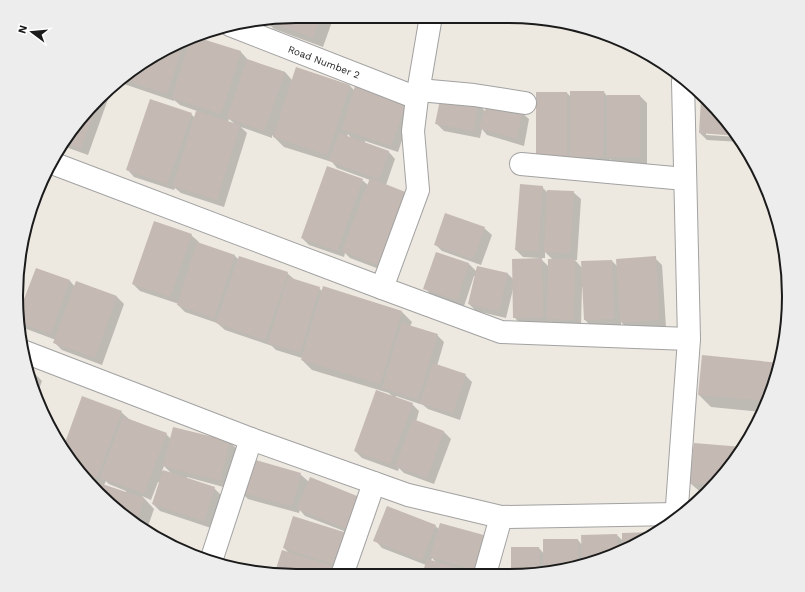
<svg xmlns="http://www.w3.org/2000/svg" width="805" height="592" font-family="'Work Sans',sans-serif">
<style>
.shadow{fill:#0003;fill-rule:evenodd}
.building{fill:#c5bab3}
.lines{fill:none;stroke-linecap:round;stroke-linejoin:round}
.minor-casing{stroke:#a2a2a2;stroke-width:24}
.minor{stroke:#fff;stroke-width:22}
.labels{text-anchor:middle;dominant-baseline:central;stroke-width:4;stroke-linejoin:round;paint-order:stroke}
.street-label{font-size:10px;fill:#1b1b1b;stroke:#fff}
.rim{fill:none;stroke:#1b1b1b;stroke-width:2}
</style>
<rect width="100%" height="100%" fill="#ede8e0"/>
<g class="shadow">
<path d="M296,16H334L323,47L274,29L265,20Z"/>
<path d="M194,38L241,52L248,60L285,72L292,80L296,69L350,86L355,91L405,104L412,111L398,152L365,141V143L388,151L395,159L386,185L387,272L350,258L345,253L344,257L309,245L302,238L362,180L368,185L370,180L337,168L332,162L284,147L272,135V138L241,127L247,133L224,207L181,193L175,188L174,190L134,177L127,169L191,114L195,118L197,111L180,105L174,100V101L121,83L120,81L156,54ZM229,119L235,124L228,122ZM348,134L352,139L347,137Z"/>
<path d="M112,88L88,155L63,146L98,98Z"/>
<path d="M604,92L607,96H640L647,103V164H615L610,159V164H544L567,93L571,97Z"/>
<path d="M702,99L731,126L737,135L706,133V135L738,137L742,142L707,140L700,133Z"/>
<path d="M478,104L486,112H521L529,119L524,146L487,135L482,129L480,138L444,131L437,124Z"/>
<path d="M542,187L548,193L573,192L581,199L577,260H575L582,268L612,261L618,267L655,258L662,265L666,327L628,329L621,322V326L592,327L585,320L583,287H582L581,326H555L550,321V324L522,325L514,317L513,289L506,318L476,311L469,304L476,276H474L464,306L432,296L425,288L437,253L469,264L477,272L478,267L508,274L514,280L539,259V258L523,257L516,250ZM545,252L553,260L548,266L540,258H545Z"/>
<path d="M484,228L492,235L481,265L442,251L435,244Z"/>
<path d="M191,235L199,242L198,244L234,255L239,260L287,273L295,280L319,288L322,291L402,312L412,322L410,327L437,335L444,342L437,366L465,375L472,382L460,420L428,409L423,405L396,396L395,398L412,404L419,411L416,422L444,432L451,439L434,484L404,473L399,468L398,471L362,458L355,451L393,397L389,393L312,370L302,360V358L276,350L272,346L225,330L217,323L185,312L178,305L179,304L140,291L133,284Z"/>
<path d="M36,269L70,281L75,287L77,282L117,297L124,304L102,365L62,350L55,343L56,340L24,328L19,323L18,319Z"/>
<path d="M779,364L774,386L762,412L711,407L699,395Z"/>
<path d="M30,372L35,374L42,381L36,397Z"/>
<path d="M121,412L129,419L166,434L171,439L230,442L237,449L227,488L187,477V479L214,488L221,495L211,528L160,511L153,504L160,483L158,482L151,500L142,496L154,509L146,532L111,506L92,486L94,481L84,477L74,466L64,449ZM164,466L172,474L162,471ZM106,481L109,484L126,491V493L104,485Z"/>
<path d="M694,444L743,448L719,481L704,495L690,483Z"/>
<path d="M300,474L309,482L361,498L343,575H275L290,554L284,548L343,533L344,531L305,516L300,510L299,513L248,499L241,492Z"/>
<path d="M435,526L439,529L490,574H423L426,565L382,548L375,540ZM432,558L437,563L431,561Z"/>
<path d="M653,533L616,555L546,574H512L539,548L544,554V540H578L582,545L617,535L623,541V534Z"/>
</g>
<g class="building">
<path d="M296,16H321L313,38L265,20Z"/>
<path d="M196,37L241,51L221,114L172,98L190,39Z"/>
<path d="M184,42L167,94L122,79L156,54Z"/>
<path d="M247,59L285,72L264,131L227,118Z"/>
<path d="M296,67L350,85L327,155L273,137Z"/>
<path d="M355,86L406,103L391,146L342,129Z"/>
<path d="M570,91H604L603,157H570Z"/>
<rect x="536" y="92" width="31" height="65"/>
<path d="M441,95L478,103L473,131L435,124Z"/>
<rect x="607" y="95" width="33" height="62"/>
<path d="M99,97L81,149L66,143L98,98Z"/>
<path d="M701,98L731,126L738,136L699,133Z"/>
<path d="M150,99L192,113L167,184L126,170Z"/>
<path d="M487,105L522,111L517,139L479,128Z"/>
<path d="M196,111L240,125L217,200L173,186Z"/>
<path d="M339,133L389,151L379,179L329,161Z"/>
<path d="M327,166L363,179L337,251L301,238Z"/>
<path d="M370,178L408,193L380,266L342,251Z"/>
<path d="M520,184L543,186L538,251L515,250Z"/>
<path d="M547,190L574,191L570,253L544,252Z"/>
<path d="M445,213L485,227L473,259L434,245Z"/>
<path d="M154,221L192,234L170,297L132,284Z"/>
<path d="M197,242L235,255L214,318L177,305Z"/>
<path d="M436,252L469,263L457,300L423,289Z"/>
<path d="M239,256L288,272L265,340L216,323Z"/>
<path d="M656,256L659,320L620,322L616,259Z"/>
<path d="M542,258L543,317L513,318L512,259Z"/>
<path d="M548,259H575L574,320L547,319Z"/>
<path d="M612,260L614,319L584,320L581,261Z"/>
<path d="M477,266L508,273L499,311L468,304Z"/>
<path d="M36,268L70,280L51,334L18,322L17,317Z"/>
<path d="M288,277L320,287L300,352L268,343Z"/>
<path d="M76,281L117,296L95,358L53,343Z"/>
<path d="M323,286L402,311L380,384L301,360Z"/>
<path d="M402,323L438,334L418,399L382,388Z"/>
<path d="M702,355L780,363L774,386L767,401L698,395Z"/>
<path d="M433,363L466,374L453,413L420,403Z"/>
<path d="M30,371L35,373L32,382Z"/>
<path d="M376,390L413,403L390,464L354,451Z"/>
<path d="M82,396L122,411L97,478L78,471L74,466L63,448Z"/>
<path d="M123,417L167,433L144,493L100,478Z"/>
<path d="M413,419L444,431L427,478L395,466Z"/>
<path d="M173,427L230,441L220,481L163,466Z"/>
<path d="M694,443L743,447L719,481L714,486L689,483Z"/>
<path d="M249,458L301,473L292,506L240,492Z"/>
<path d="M163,470L215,487L204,521L152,504Z"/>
<path d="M310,477L362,498L350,530L297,509Z"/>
<path d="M93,481L144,498L136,524L111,506L91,485Z"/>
<path d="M387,506L436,525L422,560L373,541Z"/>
<path d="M293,516L350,534L340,566L283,548Z"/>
<path d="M440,523L491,537L481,572L430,557Z"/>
<path d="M655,532L622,551V533Z"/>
<path d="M617,534L618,554L582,564L581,535Z"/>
<path d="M543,539H578V565L543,574Z"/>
<path d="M511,547H539L540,574H511Z"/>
<path d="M282,550L336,567L334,575H274Z"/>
<path d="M427,559L475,572V574H422Z"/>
</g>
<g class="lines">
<defs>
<g id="minor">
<path d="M230,25L417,98"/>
<path d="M419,90L474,95L525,103"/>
<path d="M52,163L382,288L501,332L689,339"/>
<path d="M521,164L685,179"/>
<path d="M382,288L418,190L413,131L417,98L431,16"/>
<path d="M25,352L251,439L408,495L501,517L485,574"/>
<path d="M501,517L677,514"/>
<path d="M676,520L689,339L683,81"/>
<path d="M211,561L251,439"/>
<path d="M342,575L374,483"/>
</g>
</defs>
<use href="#minor" class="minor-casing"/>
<use href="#minor" class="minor"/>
</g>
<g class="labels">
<g class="street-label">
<text transform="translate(324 62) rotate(21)">Road Number 2</text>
</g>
</g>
<path d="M0 0H805V592H0ZM296 23H509A273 273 0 0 1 782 296V296A273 273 0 0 1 509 569H296A273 273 0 0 1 23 296V296A273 273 0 0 1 296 23Z" fill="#ededed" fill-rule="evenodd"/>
<path class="rim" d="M296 23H509A273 273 0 0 1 782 296V296A273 273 0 0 1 509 569H296A273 273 0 0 1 23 296V296A273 273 0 0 1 296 23Z"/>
<g transform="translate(32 32) rotate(286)" stroke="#ffffff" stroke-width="3" paint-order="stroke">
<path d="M0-3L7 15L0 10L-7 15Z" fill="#1b1b1b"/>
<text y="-6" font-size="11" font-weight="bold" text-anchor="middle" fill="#1b1b1b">N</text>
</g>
</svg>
